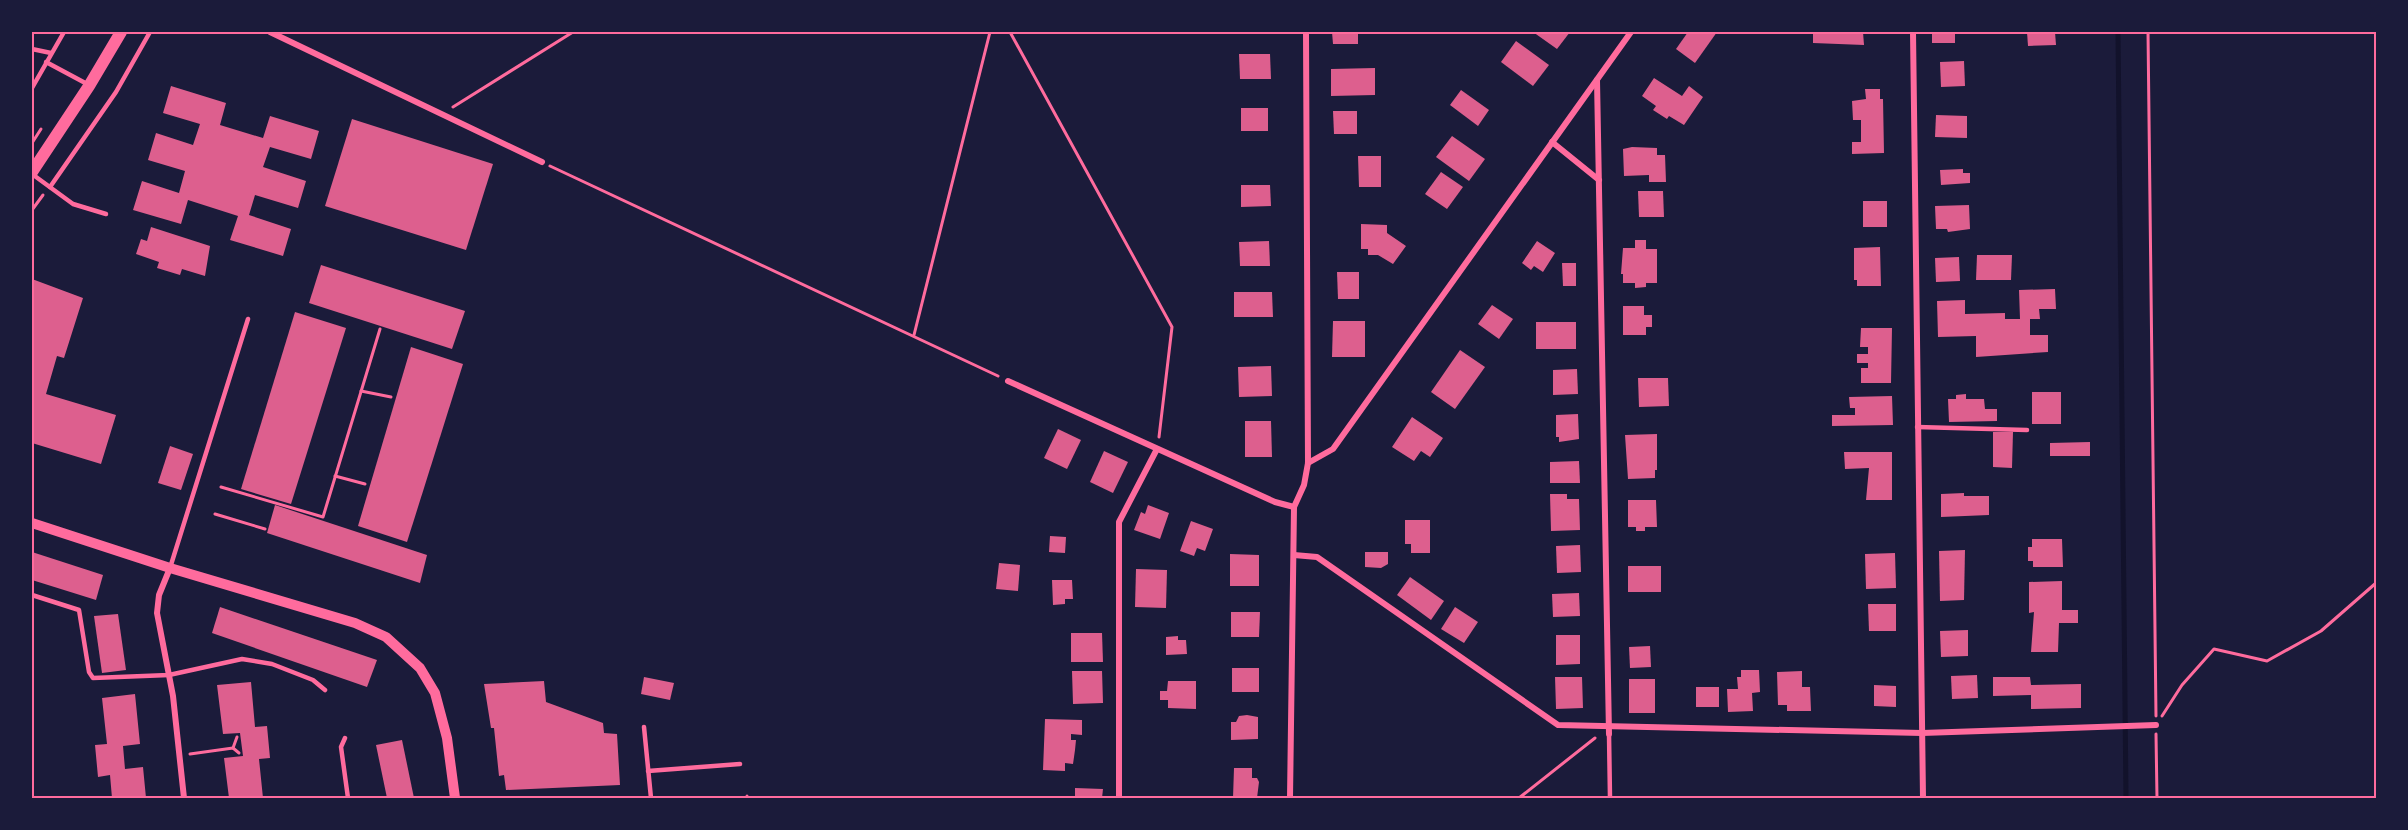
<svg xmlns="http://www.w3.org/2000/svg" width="2408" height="830" font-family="Arial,sans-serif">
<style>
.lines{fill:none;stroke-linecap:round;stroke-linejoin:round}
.stream{stroke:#12122b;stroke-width:5}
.building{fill:#dd5f8e}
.path{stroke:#ff6b9d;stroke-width:3}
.service{stroke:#ff6b9d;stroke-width:4.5}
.minor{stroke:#ff6b9d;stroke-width:6}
.tertiary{stroke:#ff6b9d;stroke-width:10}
.secondary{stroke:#ff6b9d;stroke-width:12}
.neatline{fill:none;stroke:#ff6b9d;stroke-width:2}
</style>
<rect width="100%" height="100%" fill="#1b1b3a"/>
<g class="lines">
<path class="stream" d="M2118,32L2126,798"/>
</g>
<g class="building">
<path d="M1332,32H1358V44H1333Z"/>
<path d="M1533,32H1570L1557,49Z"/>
<path d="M1688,32H1717L1695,63L1676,49Z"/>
<path d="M1813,32H1863L1864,45L1813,43Z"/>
<rect x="1932" y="32" width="23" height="11"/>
<path d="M2027,32H2055L2056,45L2028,46Z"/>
<path d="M1516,41L1549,65L1533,86L1501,62Z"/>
<path d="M1239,54H1270L1271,79H1240Z"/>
<path d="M1964,61L1965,86L1941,87L1940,62Z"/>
<path d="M1375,68V95L1331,96V69Z"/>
<path d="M1654,78L1682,96L1689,86L1703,97L1684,125L1669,116L1667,119L1653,110L1656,106L1642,96Z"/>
<path d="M171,86L226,103L220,125L263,138L270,116L319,131L311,159L270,147L263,167L306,181L298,208L255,195L249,215L291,229L283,256L230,240L238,216L188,200L181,224L133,210L142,181L179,193L185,171L148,160L156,133L193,145L200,124L163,113Z"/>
<path d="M1865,89H1880V99H1883L1884,153L1852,154V142H1861V120H1853L1852,101L1866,99Z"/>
<path d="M1461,90L1489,110L1478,126L1450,105Z"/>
<rect x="1241" y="108" width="27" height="23"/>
<path d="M1333,111H1357V134H1334Z"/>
<path d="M1936,115L1967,116V138L1935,137Z"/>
<path d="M352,119L493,164L466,250L325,206Z"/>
<path d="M1452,136L1485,159L1469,181L1436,157Z"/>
<path d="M1632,147L1657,148V155H1665L1666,182H1649V175L1624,176L1623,149Z"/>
<path d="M1358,156H1381V187H1359Z"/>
<path d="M1963,169V173H1970V183L1941,185L1940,170Z"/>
<path d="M1441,172L1463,187L1447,209L1425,194Z"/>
<path d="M1241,185H1270L1271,206L1241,207Z"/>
<path d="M1638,191H1663L1664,217H1639Z"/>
<rect x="1863" y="201" width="24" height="26"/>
<path d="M1969,205L1970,229L1948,232L1947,229H1936L1935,206Z"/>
<path d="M1361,224L1387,225V233L1406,246L1393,264L1378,255H1368V249H1361Z"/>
<path d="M151,227L210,246L205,276L182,269L180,275L157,268L159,262L136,254L141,239L147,241Z"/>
<path d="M1635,240H1646V249H1657V283H1646V287L1635,288V283H1623V274H1621L1623,248H1635Z"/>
<path d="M1269,241L1270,266H1240L1239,242Z"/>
<path d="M1537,241L1555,253L1543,272L1534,266L1531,270L1522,263Z"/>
<path d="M1880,247L1881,286H1857V280H1854V248Z"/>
<path d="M1977,255H2012L2011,280H1976Z"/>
<path d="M1959,257L1960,281L1936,282L1935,258Z"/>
<path d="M1562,263H1576V286H1563Z"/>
<path d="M321,265L465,311L452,349L309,303Z"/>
<path d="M1337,272H1359V299H1338Z"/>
<path d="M32,279L83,298L64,358L57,356L46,394L116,415L101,464L32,443Z"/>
<path d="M2055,289L2056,309H2039L2040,319H2030V335H2048V352L1976,357V336L1938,337L1937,301L1965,300V314L2005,313V319H2020L2019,290Z"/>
<path d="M1234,292H1272L1273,317H1234Z"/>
<path d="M1492,305L1513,319L1499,339L1478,324Z"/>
<path d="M1623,306H1644V315H1652V327H1646V335H1623Z"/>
<path d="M295,312L346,328L291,504L241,489Z"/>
<path d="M1333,321H1365V357H1332Z"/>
<rect x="1536" y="322" width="40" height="27"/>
<path d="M1861,328H1892L1891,383H1861V368H1868V363H1857V354H1868V347H1860Z"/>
<path d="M411,347L463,364L407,542L358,526Z"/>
<path d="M1460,350L1485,367L1455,409L1431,392Z"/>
<path d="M1271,366L1272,396L1239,397L1238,367Z"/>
<path d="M1577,369L1578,394L1553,395V370Z"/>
<path d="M1638,378H1668L1669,406L1639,407Z"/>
<rect x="2032" y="392" width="29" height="32"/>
<path d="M1966,394V399H1984L1985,409H1997V421L1949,422L1948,399H1956V395Z"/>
<path d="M1892,396L1893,425L1832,426V415H1855V408H1850L1849,397Z"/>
<path d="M1578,414L1579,439L1559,442V437H1556V415Z"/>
<path d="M1412,417L1443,438L1430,457L1421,451L1414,461L1392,447Z"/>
<path d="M1245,421H1271L1272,457H1245Z"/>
<path d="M1058,429L1081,440L1067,469L1044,458Z"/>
<path d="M1993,432H2013L2012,468L1993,467Z"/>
<path d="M1657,434V470H1655V478L1628,479L1625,435Z"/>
<path d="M2090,442V456H2050V443Z"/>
<path d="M170,446L193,454L181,490L158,483Z"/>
<path d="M1104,451L1128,462L1113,493L1090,482Z"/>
<path d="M1844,452H1892V500H1866L1869,468L1845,469Z"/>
<path d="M1579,461L1580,483H1550V462Z"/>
<path d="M1964,493V496H1989V515L1941,517V494Z"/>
<path d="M1550,494H1567V499H1579L1580,530L1551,531Z"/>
<path d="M1628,500H1656L1657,527H1645V531H1636V527H1628Z"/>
<path d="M275,505L427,555L420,583L267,533Z"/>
<path d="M1148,505L1169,513L1160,539L1134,530L1141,512L1145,514Z"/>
<path d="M1405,520H1430V553H1411V544H1405Z"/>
<path d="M1191,521L1213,529L1205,551L1197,548L1194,556L1180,551Z"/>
<path d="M1050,536L1066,537L1065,553L1049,552Z"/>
<path d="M2032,539H2062L2063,567H2033V561H2028V547H2032Z"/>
<path d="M1580,545L1581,572L1557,573L1556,546Z"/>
<path d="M1965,550L1964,600L1940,601L1939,551Z"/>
<path d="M32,552L103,575L96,600L32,580Z"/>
<path d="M1365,552H1388V564L1381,568L1365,567Z"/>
<path d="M1895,553L1896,588L1866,589L1865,554Z"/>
<path d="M1230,554L1259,555V586H1230Z"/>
<path d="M999,563L1020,565L1018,591L996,589Z"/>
<rect x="1628" y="566" width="33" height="26"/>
<path d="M1136,569L1167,570L1166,608L1135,607Z"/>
<path d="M1410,577L1444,601L1431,620L1397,595Z"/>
<path d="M1052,580H1072L1073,599H1065V604L1053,605Z"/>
<path d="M2062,581V610H2078V623H2059L2058,652H2031L2034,612L2029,613V582Z"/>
<path d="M1579,593L1580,616L1553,617L1552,594Z"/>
<path d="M1868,604H1896V631H1869Z"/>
<path d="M220,607L377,660L367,687L212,633Z"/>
<path d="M1455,607L1478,622L1464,643L1441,629Z"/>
<path d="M1231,612H1260L1259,637H1231Z"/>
<path d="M118,614L126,670L102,673L94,616Z"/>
<path d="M1968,630V656L1941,657L1940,631Z"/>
<path d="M1071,633H1102L1103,662H1071Z"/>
<path d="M1556,635H1580V664L1556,665Z"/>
<path d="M1178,636V640H1186L1187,654L1166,655V637Z"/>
<path d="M1650,646L1651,667L1630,668L1629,647Z"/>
<rect x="1232" y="668" width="27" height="24"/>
<path d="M1741,670H1759L1760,692L1752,693L1753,711L1728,712L1727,689H1738L1737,677H1741Z"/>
<path d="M1072,671H1102L1103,703L1073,704Z"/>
<path d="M1802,671V687H1810L1811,711H1787V705H1778L1777,672Z"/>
<path d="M1977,675L1978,698L1952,699L1951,676Z"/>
<path d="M644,677L674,683L670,700L641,694Z"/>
<path d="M1555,677H1582L1583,708L1556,709Z"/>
<path d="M1993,677H2030L2031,685L2081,684V708L2031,709V695L1993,696Z"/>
<rect x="1629" y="679" width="26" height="34"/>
<path d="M544,681L546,702L603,723L604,733L617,734L620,785L506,790L504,775L499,776L494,728H491L484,684Z"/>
<path d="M1168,681H1196V709L1168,708V700H1160V691H1167Z"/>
<path d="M251,682L255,727L267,726L270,758L259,759L263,798H229L224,758L243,756L240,733L223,734L217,685Z"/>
<path d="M1874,685L1896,686V707L1874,706Z"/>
<rect x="1696" y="687" width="23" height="20"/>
<path d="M135,694L140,744L123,746L125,769L143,767L146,798H112L110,775L98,777L95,745L107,744L102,698Z"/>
<path d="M1247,715L1258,717V739L1231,740V722H1236L1239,716Z"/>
<path d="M1045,719L1082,720V735L1071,734V740H1076L1075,750L1073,764L1065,763V771L1043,770Z"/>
<path d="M402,740L414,798H387L376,745Z"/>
<path d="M1234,768H1252V778H1257L1259,782L1257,798H1233Z"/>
<path d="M1075,788L1103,789L1102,798H1075Z"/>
</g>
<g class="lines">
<g class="path">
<path d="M1010,32L1172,327L1159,437"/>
<path d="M2148,32L2156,716"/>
<path d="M453,107L573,32"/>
<path d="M32,143L41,129"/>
<path d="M550,166L998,376"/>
<path d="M32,210L43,195"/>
<path d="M914,335L990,32"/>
<path d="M361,391L391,397"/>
<path d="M335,476L365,484"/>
<path d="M221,487L323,517L380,329"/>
<path d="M215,514L265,529"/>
<path d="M2162,716L2182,685L2214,649L2267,661L2321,631L2376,583"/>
<path d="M2156,734L2157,798"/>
<path d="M233,748L237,737"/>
<path d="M190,754L233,748L239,753"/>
<path d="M747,796V798"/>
<path d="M1519,798L1595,738"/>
</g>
<g class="service">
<path d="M32,49L51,53"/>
<path d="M46,62L89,85"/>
<path d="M32,88L64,32"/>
<path d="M32,174L73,204L106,214"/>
<path d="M50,187L116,92L150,32"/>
<path d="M1917,427L2027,430"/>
<path d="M170,568L248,319"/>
<path d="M32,595L79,610L89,672L93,678L169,675L242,659L272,664L313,680L325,690"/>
<path d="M644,727L651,798"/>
<path d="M1609,734L1610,798"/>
<path d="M345,738L341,747L348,798"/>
<path d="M648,771L740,764"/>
</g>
<g class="minor">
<path d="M270,32L542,162"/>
<path d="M1913,32L1923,798"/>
<path d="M1597,80L1609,734"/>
<path d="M1552,142L1599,180"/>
<path d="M1008,381L1275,502L1294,507"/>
<path d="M1308,463L1333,449L1631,32"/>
<path d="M1294,555L1317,557L1558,725L1922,733L2156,725"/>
<path d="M170,568L159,595L157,613L173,696L184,798"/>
<path d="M1119,798V522L1157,449"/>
<path d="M1290,798L1294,507L1304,485L1308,463L1306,32"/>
</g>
<path class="tertiary" d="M32,523L170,568L355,623L386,637L420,668L435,693L447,738L455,798"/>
<path class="secondary" d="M32,172L89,86L121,32"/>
</g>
<rect width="2408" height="830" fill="none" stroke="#1b1b3a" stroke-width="66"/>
<rect x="33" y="33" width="2342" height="764" class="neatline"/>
</svg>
